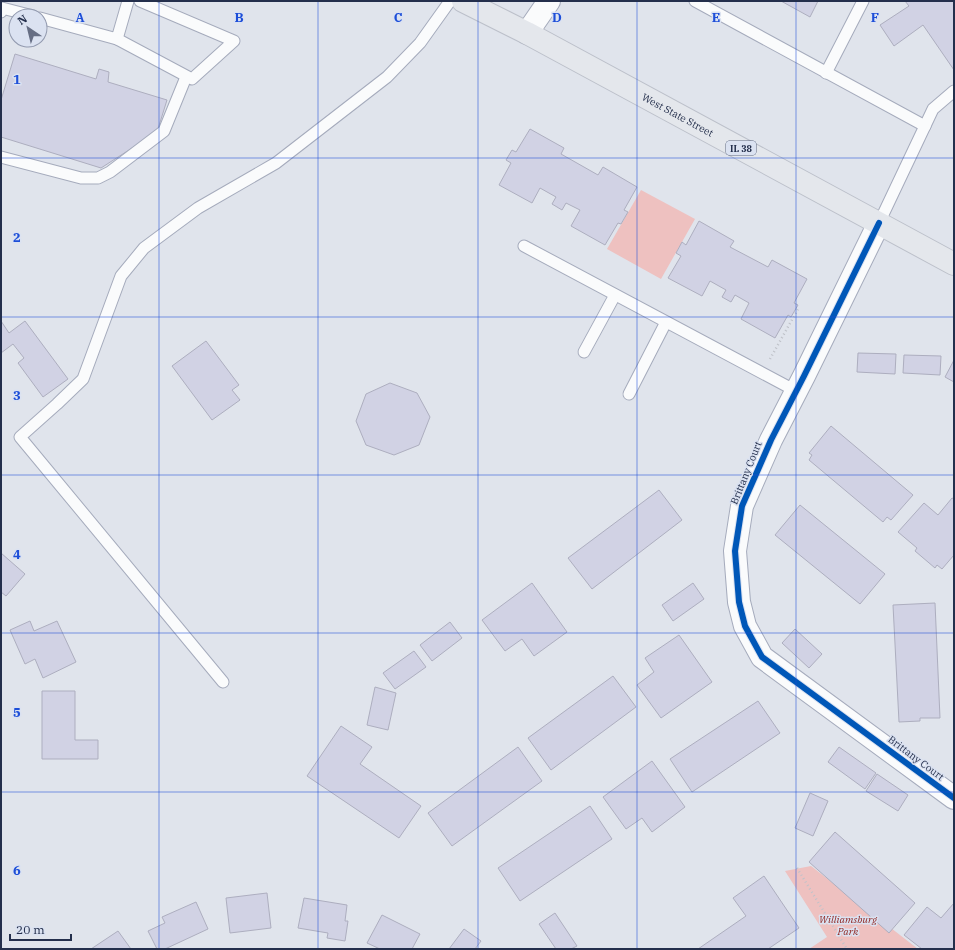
<svg xmlns="http://www.w3.org/2000/svg" width="955" height="950" font-family="'IBM Plex Serif',serif">
<style>
.green{fill:#eec1c0}
.building{fill:#d1d2e4;stroke:#adaebf}
.lines{fill:none;stroke-linecap:round;stroke-linejoin:round}
.lane-casing{stroke:#a5abbc;stroke-width:13}
.street-casing{stroke:#a5abbc;stroke-width:24}
.primary-casing{stroke:#bcc0ca;stroke-width:24}
.path{stroke:#bfc2c9;stroke-width:2.5;stroke-dasharray:1 3;stroke-linecap:butt}
.lane{stroke:#fafbfc;stroke-width:11}
.street{stroke:#fafbfc;stroke-width:22}
.primary{stroke:#e4e7ec;stroke-width:22}
.cycleway-casing{stroke:#dbe2f1;stroke-width:8}
.cycleway{stroke:#0057b8;stroke-width:6}
.grid{fill:none;stroke:#1d4ed8;stroke-width:1;stroke-opacity:0.55}
.labels{text-anchor:middle;dominant-baseline:central;stroke-width:3;stroke-linejoin:round;paint-order:stroke}
.shield{fill:#dbe2f1;stroke:#5b657e;stroke-width:1}
.shield-label{font-size:9px;font-weight:bold;fill:#242f4c}
.street-label{font-size:10px;fill:#242f4c;stroke:#dbe2f1}
.park-label{font-size:10px;font-style:italic;fill:#902723;stroke:#dbe2f1}
.grid-label{font-size:13px;text-anchor:middle;font-weight:bold;fill:#1d4ed8;stroke:#dbe2f1;stroke-width:3;stroke-linejoin:round;paint-order:stroke}
</style>
<rect width="100%" height="100%" fill="#e0e4ec"/>
<g class="green">
<path d="M641,190L695,219L661,279L607,249Z"/>
<path d="M811,866L918,949H809L827,937L785,871Z"/>
</g>
<g class="building">
<path d="M781,1H818L810,17Z"/>
<path d="M905,1H954V70L923,25L894,46L880,25L909,6Z"/>
<path d="M15,54L96,79L99,69L109,72L108,82L167,100L157,132L101,168L1,137V100Z"/>
<path d="M530,129L564,148L561,154L598,175L603,167L637,187L624,210L628,212L621,224L618,223L605,245L571,226L580,210L566,203L562,210L552,204L556,197L540,188L532,203L499,185L511,163L506,160L512,150L516,152Z"/>
<path d="M699,221L734,241L730,247L768,267L772,260L807,279L794,303L798,305L791,317L788,315L775,338L741,319L749,303L735,295L731,302L722,297L726,290L710,281L702,296L668,278L681,256L676,253L682,242L686,245Z"/>
<path d="M1,321L9,333L25,321L68,379L43,397L18,363L24,358L13,344L1,353Z"/>
<path d="M206,341L239,385L232,390L240,400L212,420L172,366Z"/>
<path d="M858,353L896,354L895,374L857,372Z"/>
<path d="M904,355L941,356L940,375L903,373Z"/>
<path d="M954,360V382L945,377Z"/>
<path d="M390,383L417,393L430,417L419,445L394,455L366,445L356,421L366,394Z"/>
<path d="M831,426L913,495L891,520L887,517L883,522L809,460L812,455L809,453Z"/>
<path d="M659,490L682,520L592,589L568,558Z"/>
<path d="M952,498L954,499V555L942,569L937,565L935,568L915,551L917,548L898,532L924,503L938,515Z"/>
<path d="M800,505L885,574L860,604L775,535Z"/>
<path d="M1,553L25,574L6,596L1,592Z"/>
<path d="M532,583L567,632L534,656L522,639L505,651L482,620Z"/>
<path d="M693,583L704,599L673,621L662,605Z"/>
<path d="M935,603L940,718H920V721L899,722L893,605Z"/>
<path d="M30,621L34,631L57,621L76,662L43,678L35,659L25,664L10,630Z"/>
<path d="M450,622L462,638L432,661L420,645Z"/>
<path d="M795,629L822,654L809,668L782,643Z"/>
<path d="M679,635L712,682L661,718L637,685L654,672L645,658Z"/>
<path d="M414,651L426,667L395,689L383,673Z"/>
<path d="M613,676L636,707L551,770L528,738Z"/>
<path d="M375,687L396,693L388,730L367,725Z"/>
<path d="M42,691H75V740H98V759H42Z"/>
<path d="M758,701L780,733L692,792L670,759Z"/>
<path d="M341,726L372,747L360,764L421,806L399,838L307,776Z"/>
<path d="M518,747L542,781L452,846L428,813Z"/>
<path d="M839,747L876,773L865,789L828,762Z"/>
<path d="M652,761L685,807L652,832L642,818L626,829L603,797Z"/>
<path d="M877,774L908,795L898,811L866,791Z"/>
<path d="M810,793L828,801L813,836L795,828Z"/>
<path d="M590,806L612,839L520,901L498,868Z"/>
<path d="M835,832L915,903L889,933L809,862Z"/>
<path d="M764,876L799,928L768,949H698L746,916L733,898Z"/>
<path d="M267,893L271,928L230,933L226,898Z"/>
<path d="M304,898L347,905L345,921H348L345,941L327,938L328,933L298,928Z"/>
<path d="M196,902L208,929L165,949H157L148,931L165,923L162,917Z"/>
<path d="M954,903V949H922L904,935L927,907L941,918Z"/>
<path d="M555,913L577,946L571,949H556L539,924Z"/>
<path d="M382,915L420,934L412,949H380L367,943Z"/>
<path d="M464,929L481,941L475,949H449Z"/>
<path d="M118,931L131,949H91Z"/>
</g>
<g class="lines">
<defs>
<g id="lane">
<path d="M695,1L925,126"/>
<path d="M1,12L2,8L33,16"/>
<path d="M40,18L117,39L128,1"/>
<path d="M117,39L192,79L234,41L140,1"/>
<path d="M826,73L863,1"/>
<path d="M1,157L81,178H98L110,172L164,131L186,77"/>
<path d="M879,223L933,109L954,91"/>
<path d="M524,246L796,391"/>
<path d="M584,352L615,295"/>
<path d="M629,394L666,322"/>
<path d="M223,682L20,437L57,404L83,379L121,276L144,248L198,208L276,163L387,77L420,43L450,1"/>
</g>
<g id="street">
<path d="M527,33L549,1"/>
<path d="M879,223L804,376L771,440L742,506L735,551L739,602L745,626L762,657L954,798"/>
</g>
<g id="primary">
<path id="s1" d="M463,1L527,33L954,264"/>
</g>
</defs>
<use href="#lane" class="lane-casing"/>
<use href="#street" class="street-casing"/>
<use href="#primary" class="primary-casing"/>
<g class="path">
<path d="M770,359L798,309"/>
<path d="M797,868L847,949"/>
</g>
<use href="#lane" class="lane"/>
<use href="#street" class="street"/>
<use href="#primary" class="primary"/>
<defs>
<path id="cycleway" d="M879,223L804,376L771,440L742,506L735,551L739,602L745,626L762,657L954,798"/>
</defs>
<use href="#cycleway" class="cycleway-casing"/>
<use href="#cycleway" class="cycleway"/>
</g>
<path class="grid" d="M159,1V949M318,1V949M478,1V949M637,1V949M796,1V949M1,158H954M1,317H954M1,475H954M1,633H954M1,792H954"/>
<g class="labels">
<rect class="shield" x="726" y="141" width="30" height="14" rx="3"/>
<g class="shield-label">
<text x="741" y="148">IL 38</text>
</g>
<g class="street-label">
<text stroke="none"><textPath href="#s1" startOffset="243">West State Street</textPath></text>
<text transform="translate(746 473) rotate(-68)">Brittany Court</text>
<text transform="translate(916 758) rotate(37)">Brittany Court</text>
</g>
<g class="park-label">
<text x="848" y="919">Williamsburg<tspan x="848" dy="12">Park</tspan></text>
</g>
</g>
<g class="grid-label">
<text x="80" y="22">A</text>
<text x="239" y="22">B</text>
<text x="398" y="22">C</text>
<text x="557" y="22">D</text>
<text x="716" y="22">E</text>
<text x="875" y="22">F</text>
<text x="17" y="84">1</text>
<text x="17" y="242">2</text>
<text x="17" y="400">3</text>
<text x="17" y="559">4</text>
<text x="17" y="717">5</text>
<text x="17" y="875">6</text>
</g>
<rect width="955" height="950" fill="none" stroke="#242f4c" stroke-width="4"/>
<g transform="translate(28 28) rotate(325)"><circle r="19" fill="#dbe2f1" stroke="#929aaf"/>
<path d="M0-3L7 15L0 10L-7 15Z" fill="#666e84"/>
<text y="-6" font-size="11" font-weight="bold" text-anchor="middle" fill="#242f4c">N</text>
</g>
<path d="M10 934v6h61v-6" fill="none" stroke="#242f4c" stroke-width="2"/>
<text x="16" y="934" font-size="12" fill="#242f4c" stroke="#dbe2f1" stroke-width="3" paint-order="stroke">20 m</text>
</svg>
